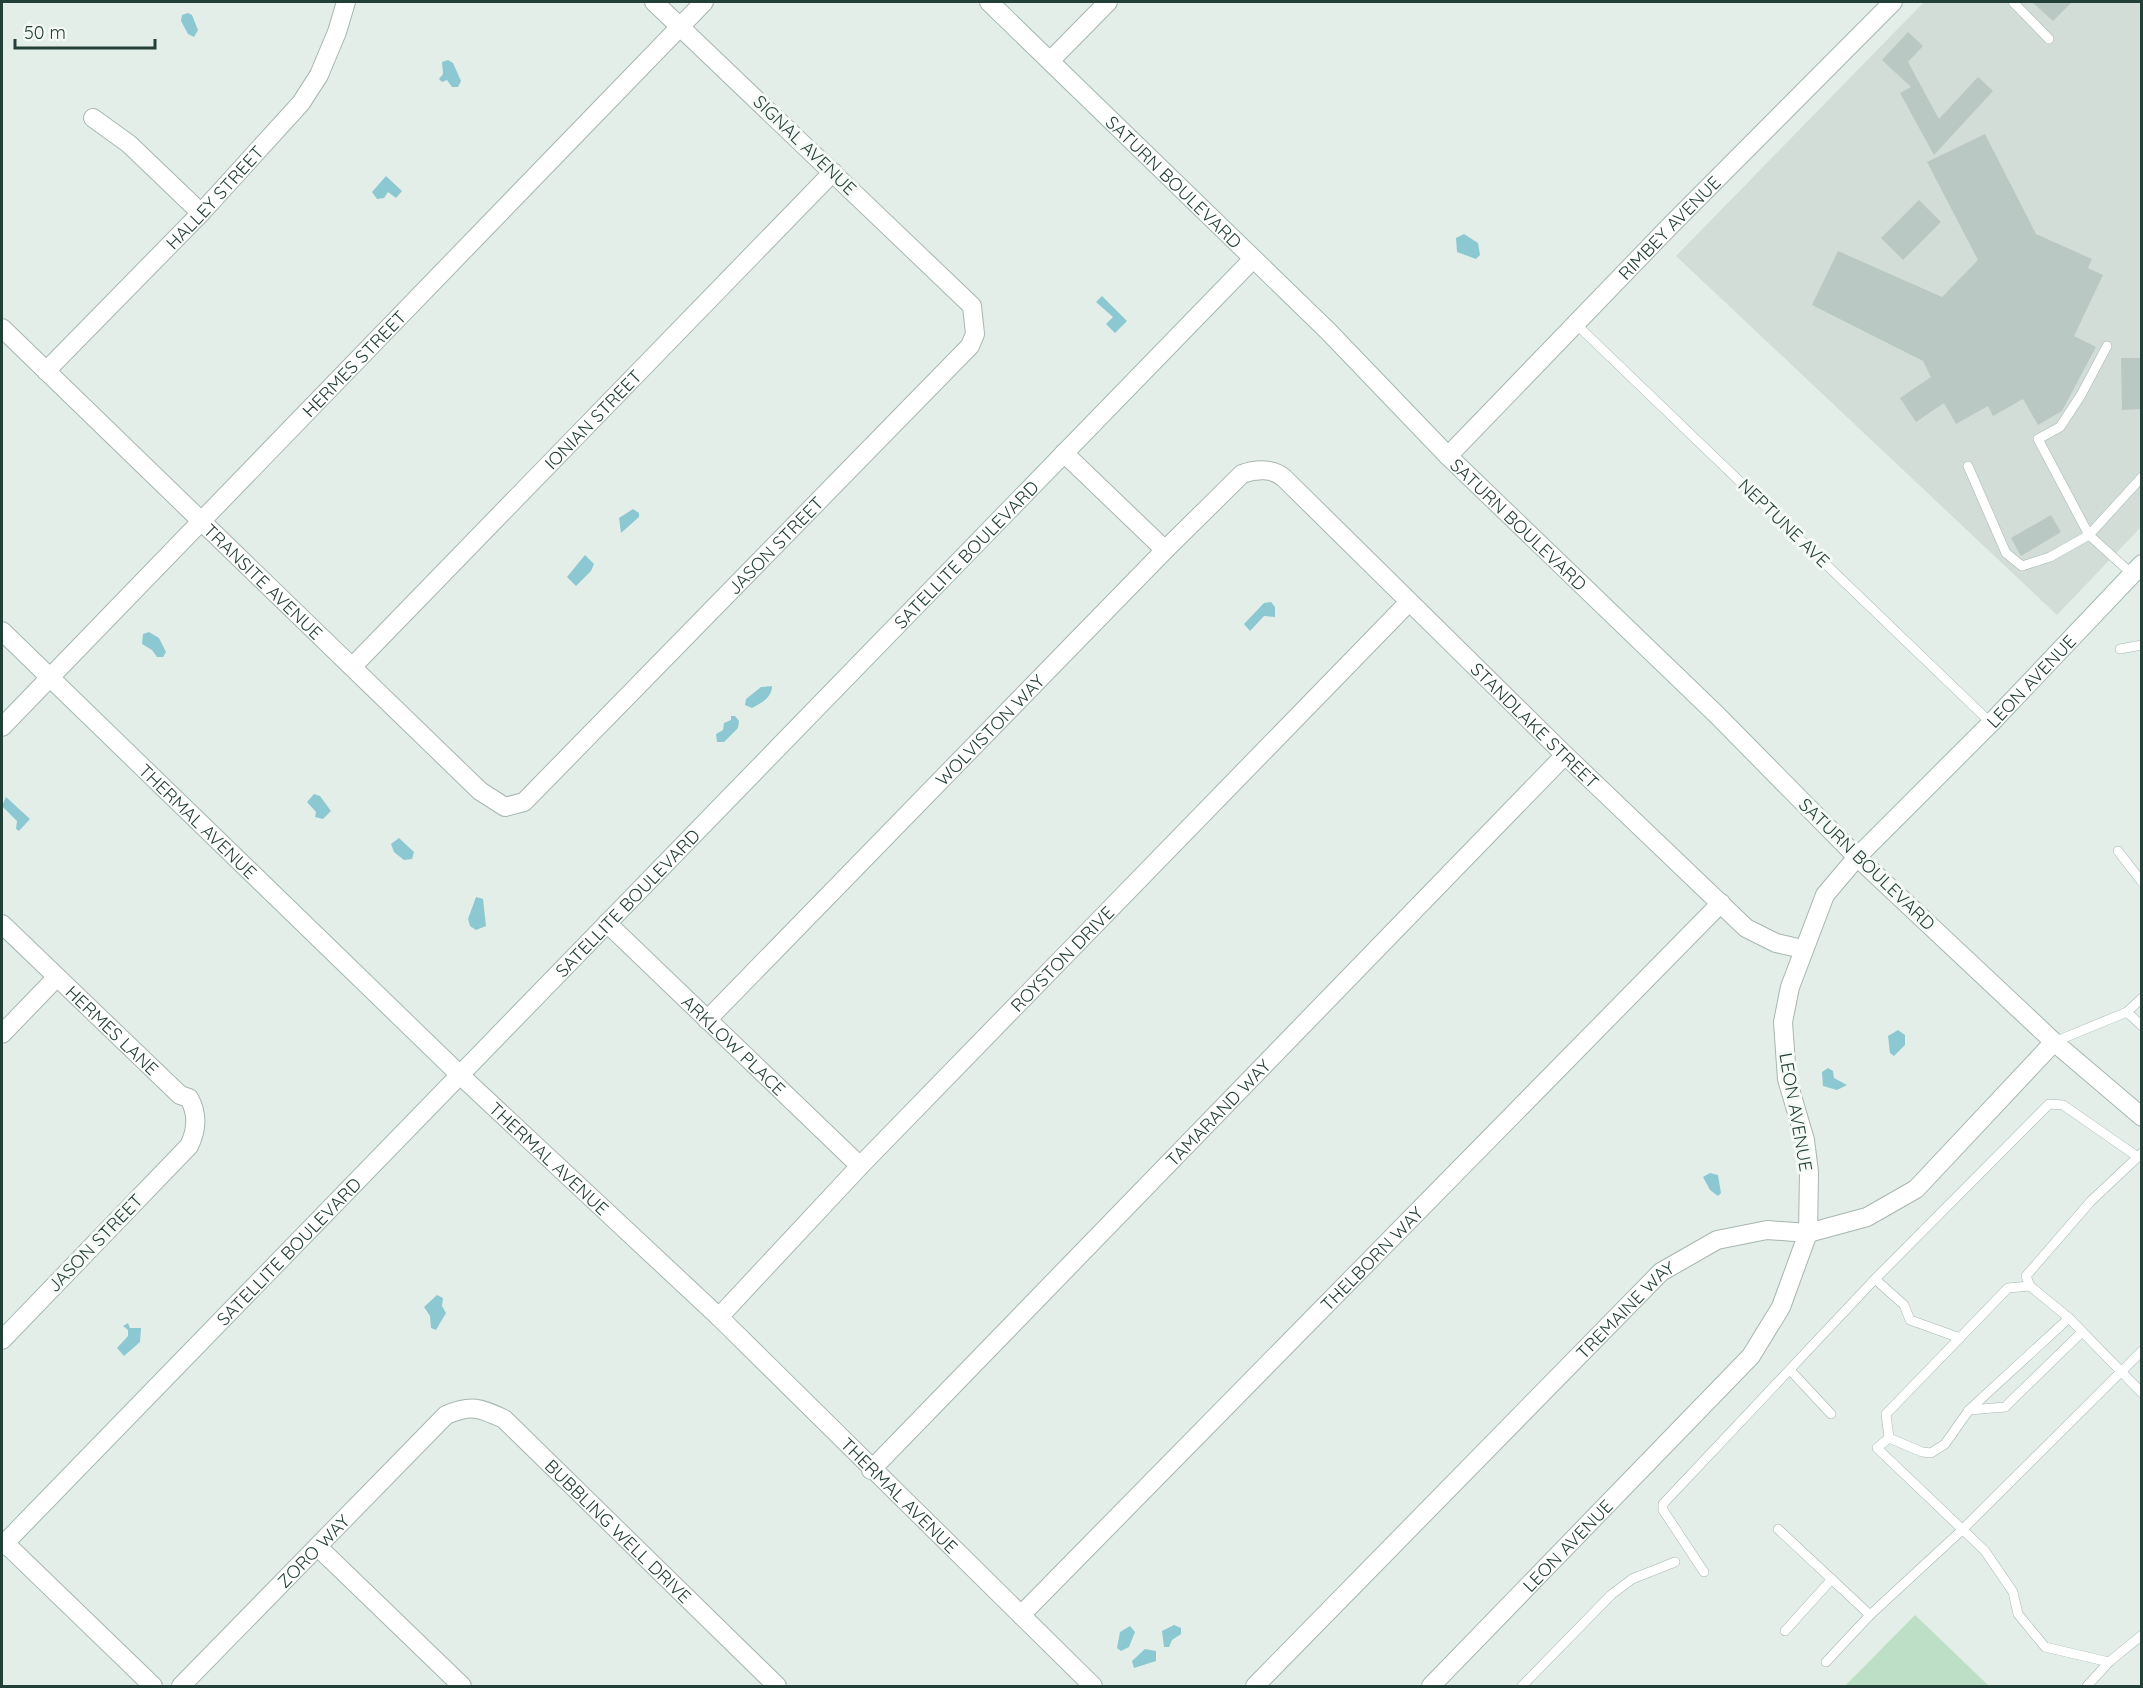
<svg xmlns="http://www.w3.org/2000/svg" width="2143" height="1688" font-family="Quicksand,sans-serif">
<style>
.built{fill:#d2ddd8}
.green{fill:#bddfc6}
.water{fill:#8cc8d2}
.building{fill:#b9c8c2}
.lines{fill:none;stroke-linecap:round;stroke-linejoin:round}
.lane-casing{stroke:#a6b6b0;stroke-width:10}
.street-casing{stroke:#a6b6b0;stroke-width:20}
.secondary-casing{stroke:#a2b9b1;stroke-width:20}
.lane{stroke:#fff;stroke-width:9}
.street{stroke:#fff;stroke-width:18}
.secondary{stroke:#fff;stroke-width:18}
.labels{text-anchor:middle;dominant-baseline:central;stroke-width:6;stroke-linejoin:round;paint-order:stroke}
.street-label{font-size:18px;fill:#234038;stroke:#f5faf7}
</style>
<rect width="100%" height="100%" fill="#e4eee9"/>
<path class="built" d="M1924,2H2141V527L2057,615L1676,256Z"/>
<path class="green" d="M1915,1615L1989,1686H1845Z"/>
<g class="water">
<path d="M188,13L192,15L198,30L194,37L188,34L181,21L182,15Z"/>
<path d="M448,60L453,63L461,81L458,87H452L447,80L442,82L439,79L443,74L442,62Z"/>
<path d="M386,176L402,191L396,198L388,192L384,198L377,199L372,192Z"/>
<path d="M1464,234L1478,243L1480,255L1476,259L1457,252L1456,238Z"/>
<path d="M1102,296L1127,321L1115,333L1106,324L1113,317L1096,302Z"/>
<path d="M633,509L639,513V517L621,533L619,518Z"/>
<path d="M585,555L594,564L591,571L576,586L567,577Z"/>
<path d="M1271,602L1275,607V617L1264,616L1250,631L1244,624L1264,603Z"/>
<path d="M149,632L159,638L166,652L163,657H157L152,650L142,644L143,634Z"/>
<path d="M772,686C772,697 762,703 752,708L745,705L746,699L761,687Z"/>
<path d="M731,716H735L739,721L738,728L724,742H717L716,734L723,730L724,723L731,720Z"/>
<path d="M314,794L320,796L331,811L323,819L315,817L316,812L307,802Z"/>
<path d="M6,797L30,819L19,831L16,829L17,821L2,806Z"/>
<path d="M399,838L414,852L412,859L404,860L394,852L391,844Z"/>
<path d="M476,897L483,899L486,926L476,930L470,926L468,919Z"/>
<path d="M1898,1030L1905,1035V1045L1894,1056L1890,1053L1888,1036Z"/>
<path d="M1828,1068L1833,1071L1834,1078L1847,1085L1837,1090L1823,1086L1822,1072Z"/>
<path d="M1710,1173L1718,1175L1721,1193L1718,1196L1710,1190L1703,1177Z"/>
<path d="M437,1295L443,1298L442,1306L446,1313L436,1330L431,1328L430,1316L424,1307Z"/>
<path d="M128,1323L130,1328H141L140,1342L124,1356L117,1348L128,1336V1330L123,1326Z"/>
<path d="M1174,1625L1181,1628V1634L1172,1640L1169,1647H1164L1162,1631Z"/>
<path d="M1130,1626L1135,1632L1129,1647L1121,1651L1117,1648L1120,1632Z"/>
<path d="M1145,1649L1156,1651V1661L1134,1668L1132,1661Z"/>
</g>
<g class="building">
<path d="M2032,2H2072L2053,21Z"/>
<path d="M1908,32L1923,46L1908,62L1939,119L1978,77L1993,91L1934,155L1900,93L1911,87L1882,60Z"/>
<path d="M1985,134L2036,234L2092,259L2088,268L2103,275L2074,336L2096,347L2062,411L2038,425L2023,399L1993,416L1988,406L1956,424L1944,403L1916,422L1900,398L1931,377L1923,361L1812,305L1838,251L1942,297L1978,260L1927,162Z"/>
<path d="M1919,200L1941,222L1903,260L1881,238Z"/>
<path d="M2121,358H2142V409L2122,410Z"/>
<path d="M2051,515L2061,532L2021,556L2011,538Z"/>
</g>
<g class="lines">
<defs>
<g id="lane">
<path d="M2013,2L2049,39"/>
<path d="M1576,324L1991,723"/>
<path d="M1968,466L2006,553L2022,566L2050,557L2089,535L2038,439L2060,427L2081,395L2107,346"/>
<path d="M2132,574L2089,535L2142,477"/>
<path d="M2120,649L2142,645"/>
<path d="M2118,851L2142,882"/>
<path d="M2127,1012L2142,998"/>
<path d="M2054,1042L2127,1012L2142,1026"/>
<path d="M2142,1153L2091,1201L2026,1276L2030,1286L2069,1318L2142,1393"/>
<path d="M1875,1279L1904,1305L1910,1320L1960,1338"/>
<path d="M2030,1286L2008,1288L1886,1414L1889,1438L1877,1448L1985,1551L2013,1592L2018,1614L2045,1647L2109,1662"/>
<path d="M1790,1370L1831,1414"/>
<path d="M1969,1410L2005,1407L2082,1332"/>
<path d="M1889,1438L1922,1452L1931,1453L1945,1444L1969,1410L2069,1318"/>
<path d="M1778,1529L1870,1615"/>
<path d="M1704,1572L1663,1510V1504L1875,1279L2049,1104L2063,1105L2138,1157"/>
<path d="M1785,1631L1832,1579"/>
<path d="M1826,1662L1870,1615L1962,1530L2142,1351"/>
<path d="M1522,1686L1611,1595L1632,1579L1675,1562"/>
<path d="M2087,1686L2109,1662L2142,1635"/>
</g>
<g id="street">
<path d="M1050,61L1108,2"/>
<path d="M93,118L129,144L201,213"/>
<path id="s1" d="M2,328L480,791L505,807L524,802L970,346L975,334L972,306L654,2"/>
<path id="s2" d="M46,371L201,213L301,103L319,75L337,32L346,2"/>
<path d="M1064,453L1165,550"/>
<path id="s3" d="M1448,456L1668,228L1893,2"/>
<path id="s4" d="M353,666L833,172"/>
<path id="s5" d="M2,727L704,2"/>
<path id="s6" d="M607,923L860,1166"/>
<path id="s7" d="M2,924L180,1095L189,1098C198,1114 197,1130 189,1146L2,1340"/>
<path id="s8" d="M707,1020L1165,550L1242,474C1256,469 1273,468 1284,478L1565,755L1746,928L1776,943L1803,949"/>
<path d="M2,1034L57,977"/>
<path id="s9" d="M460,1075L719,1317L1093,1686"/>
<path id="s10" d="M719,1317L860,1166L1409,602"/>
<path id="s11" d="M871,1470L1565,755"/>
<path d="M5,1543L153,1686"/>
<path d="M318,1547L462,1686"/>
<path id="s12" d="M1021,1615L1721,903"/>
<path id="s13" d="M181,1686L446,1415C472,1404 480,1408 504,1419L777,1686"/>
<path id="s14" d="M1255,1686L1661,1272L1717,1240L1767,1230L1808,1233L1867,1217L1916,1189L2054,1042"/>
<path id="s15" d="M1431,1686L1751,1356L1781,1307L1808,1233L1809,1172L1805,1140L1787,1079L1783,1022L1790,987L1825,895L1857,857L2054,1042L2142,1117"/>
</g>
<g id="secondary">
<path id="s16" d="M989,2L1328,331L1448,456L1717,715L1857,857L1991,723L2142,564"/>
<path id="s17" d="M2,631L460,1075"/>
<path id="s18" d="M2,1546L1253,259"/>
</g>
</defs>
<use href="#lane" class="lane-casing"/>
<use href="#street" class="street-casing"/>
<use href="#secondary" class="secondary-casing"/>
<use href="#lane" class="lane"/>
<use href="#street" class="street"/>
<use href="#secondary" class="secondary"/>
</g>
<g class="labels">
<g class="street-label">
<text transform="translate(805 145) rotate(44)">SIGNAL AVENUE</text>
<text stroke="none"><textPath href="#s16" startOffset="258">SATURN BOULEVARD</textPath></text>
<text stroke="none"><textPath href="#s2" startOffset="242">HALLEY STREET</textPath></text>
<text stroke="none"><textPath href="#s3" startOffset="318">RIMBEY AVENUE</textPath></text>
<text stroke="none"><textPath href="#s5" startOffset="506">HERMES STREET</textPath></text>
<text stroke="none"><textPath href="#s4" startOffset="344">IONIAN STREET</textPath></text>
<text transform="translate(1784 523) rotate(44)">NEPTUNE AVE</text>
<text stroke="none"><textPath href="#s16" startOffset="744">SATURN BOULEVARD</textPath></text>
<text stroke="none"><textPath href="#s1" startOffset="1074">JASON STREET</textPath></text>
<text stroke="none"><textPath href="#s18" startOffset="1383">SATELLITE BOULEVARD</textPath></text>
<text stroke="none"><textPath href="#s1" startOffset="364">TRANSITE AVENUE</textPath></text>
<text stroke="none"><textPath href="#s16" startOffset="1466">LEON AVENUE</textPath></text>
<text stroke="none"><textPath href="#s8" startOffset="1161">STANDLAKE STREET</textPath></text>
<text stroke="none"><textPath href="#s8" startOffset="405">WOLVISTON WAY</textPath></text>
<text stroke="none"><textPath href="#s17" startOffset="273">THERMAL AVENUE</textPath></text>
<text transform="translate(1867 864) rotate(44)">SATURN BOULEVARD</text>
<text stroke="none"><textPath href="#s18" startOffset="897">SATELLITE BOULEVARD</textPath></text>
<text stroke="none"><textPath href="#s10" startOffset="496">ROYSTON DRIVE</textPath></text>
<text stroke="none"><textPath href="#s7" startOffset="153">HERMES LANE</textPath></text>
<text stroke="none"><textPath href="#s6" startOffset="176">ARKLOW PLACE</textPath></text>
<text transform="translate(1796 1112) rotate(80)">LEON AVENUE</text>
<text stroke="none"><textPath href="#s11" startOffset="498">TAMARAND WAY</textPath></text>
<text stroke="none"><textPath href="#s9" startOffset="122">THERMAL AVENUE</textPath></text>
<text transform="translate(95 1243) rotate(-46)">JASON STREET</text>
<text stroke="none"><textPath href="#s18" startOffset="411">SATELLITE BOULEVARD</textPath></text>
<text stroke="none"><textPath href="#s12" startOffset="500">THELBORN WAY</textPath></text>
<text stroke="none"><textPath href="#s14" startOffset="528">TREMAINE WAY</textPath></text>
<text stroke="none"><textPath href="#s9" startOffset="608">THERMAL AVENUE</textPath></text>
<text stroke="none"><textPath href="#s13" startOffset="600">BUBBLING WELL DRIVE</textPath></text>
<text stroke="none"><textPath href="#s15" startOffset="196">LEON AVENUE</textPath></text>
<text stroke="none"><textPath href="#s13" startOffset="189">ZORO WAY</textPath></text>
</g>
</g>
<rect width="2143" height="1688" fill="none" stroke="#234038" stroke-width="6"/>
<path d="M15 39v9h140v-9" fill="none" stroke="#234038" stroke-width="3"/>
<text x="24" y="39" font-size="18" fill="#234038" stroke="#f5faf7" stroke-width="4.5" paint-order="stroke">50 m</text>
</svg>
